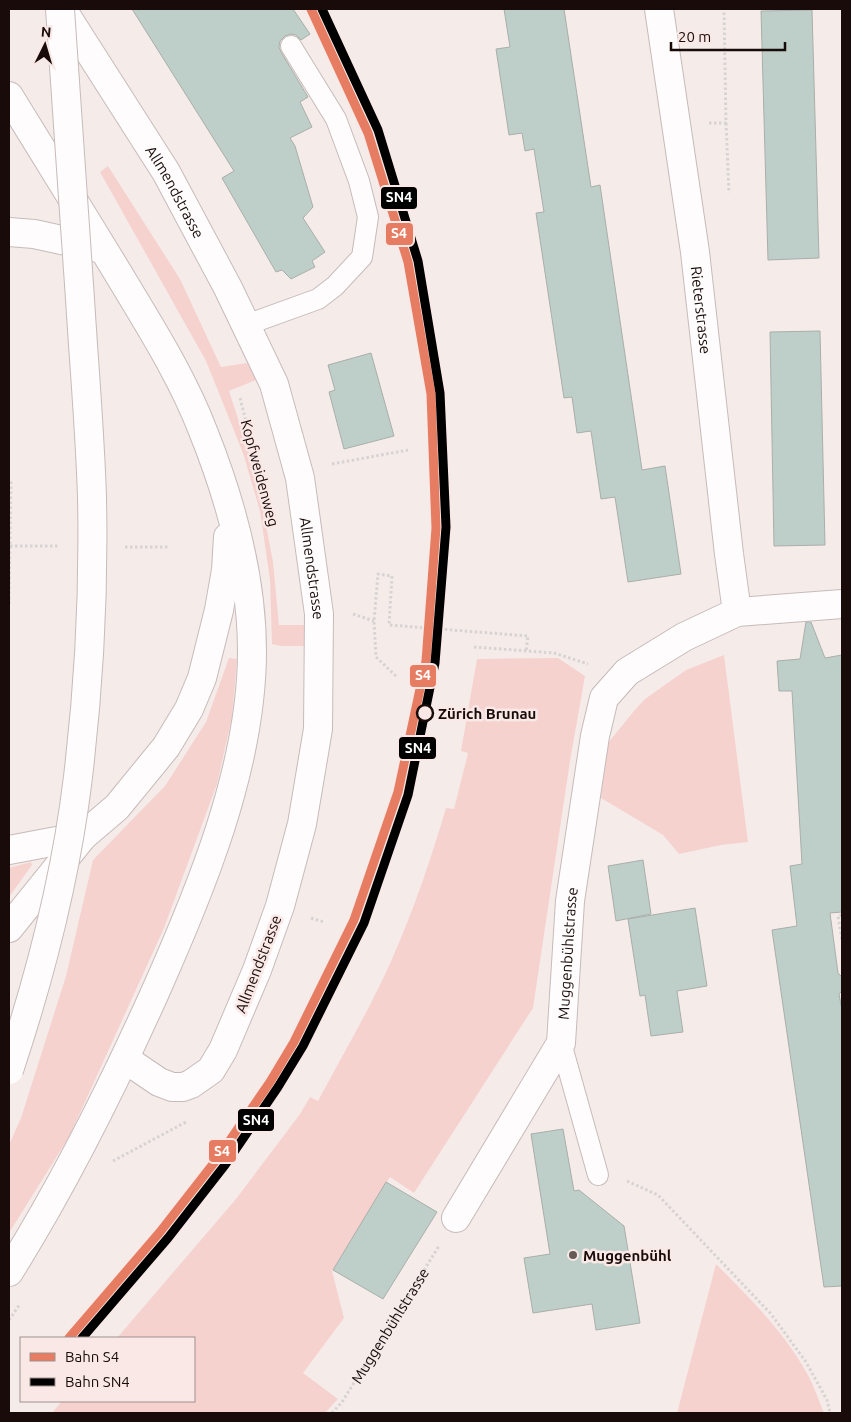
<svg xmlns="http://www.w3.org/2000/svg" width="851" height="1422" font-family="Ubuntu,sans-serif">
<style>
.green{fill:#f6d2cf}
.building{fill:#bdcfc8;stroke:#aaaeab}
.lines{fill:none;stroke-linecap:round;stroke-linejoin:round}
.service-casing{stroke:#c6bbba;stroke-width:22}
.minor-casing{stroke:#c6bbba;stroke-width:30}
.primary-casing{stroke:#c6bbba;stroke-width:30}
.motorway-casing{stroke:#c6bbba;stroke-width:30}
.path{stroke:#d6d3d2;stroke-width:3;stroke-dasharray:2.5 2.5;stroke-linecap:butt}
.service{stroke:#fefcfc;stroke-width:20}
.minor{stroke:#fefcfc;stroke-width:28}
.primary{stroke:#fefcfc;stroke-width:28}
.motorway{stroke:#fefcfc;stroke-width:28}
.motorway-bridge-casing{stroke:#c6bbba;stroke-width:30;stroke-linecap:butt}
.motorway-bridge{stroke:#fefcfc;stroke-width:28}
.rail-1-casing{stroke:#f9e8e6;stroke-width:12}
.rail-2-casing{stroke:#f9e8e6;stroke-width:12}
.rail-1{stroke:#e67d63;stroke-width:9}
.rail-2{stroke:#000;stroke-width:9}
.stop-dot{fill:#f9e8e6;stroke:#190b0a;stroke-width:2.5}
.poi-dot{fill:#665a58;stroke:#f9e8e6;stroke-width:2}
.labels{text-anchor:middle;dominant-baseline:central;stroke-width:5;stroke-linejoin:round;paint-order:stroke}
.street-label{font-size:15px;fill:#190b0a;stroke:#f9e8e6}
.stop-label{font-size:15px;font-weight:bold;fill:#190b0a;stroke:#f9e8e6;text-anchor:start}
.poi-label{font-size:15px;font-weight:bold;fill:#190b0a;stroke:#f9e8e6;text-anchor:start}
.line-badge{stroke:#f9e8e6;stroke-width:2}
.badge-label{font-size:14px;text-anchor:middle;font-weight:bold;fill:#fff}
</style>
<rect width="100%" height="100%" fill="#f5ecea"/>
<g class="green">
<path d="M108,166L180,279L221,367L247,363L256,380L229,391L253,464L262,504L273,562L279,625H306L308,646H281L272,644L270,580L260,511L243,453L206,361L100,172Z"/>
<path d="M724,655L748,842L721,845L679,854L663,835L601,798L608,743L634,711L645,699L686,670Z"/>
<path d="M229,658L237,659L232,717L217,784L164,928L69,1137L9,1233V1145L21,1118L66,976L93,860L165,786L206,722Z"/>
<path d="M558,658L585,676L570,761L533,1008L414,1193L390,1177L332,1271L344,1318L303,1373L338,1399L325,1413H52L62,1401H194V1338H117L236,1199L300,1114L310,1097L318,1101C343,1054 371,1007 392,959C414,909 431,859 446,808L454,809L468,753L461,751L477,659Z"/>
<path d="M31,862L32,865L9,897V868Z"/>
<path d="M716,1264C750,1298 786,1334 809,1377C815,1389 819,1401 824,1413H677Z"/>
</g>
<g class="building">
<path d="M132,9H293L310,34L301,40L296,35L291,34L285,36L280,41L279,47L281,52L308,97L300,102L312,127L290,138L295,146L313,207L303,218L325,252L312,261L315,267L291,279L282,270L276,272L222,178L234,171Z"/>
<path d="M504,9H564L591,187L600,185L642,470L665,466L681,574L628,582L615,497L601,499L591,431L577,433L572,397L564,398L536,213L544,212L534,149L525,151L522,133L509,135L496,49L510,47Z"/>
<path d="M812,10L819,258L768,260L761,11Z"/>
<path d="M820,331L825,545L774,546L770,332Z"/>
<path d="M371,353L394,436L344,449L329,392L335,390L328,365Z"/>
<path d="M806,622H811L825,658L842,655V912L830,913L838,973L842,977V991L839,994L842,1010V1286L824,1287L772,930L797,926L790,866L802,864L792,691H779L777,661L800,659Z"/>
<path d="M643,860L651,914L616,921L608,866Z"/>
<path d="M695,908L707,986L677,991L683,1032L651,1036L645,995L640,996L628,919Z"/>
<path d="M563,1129L574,1191L579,1190L624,1226L640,1323L596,1330L592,1304L533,1313L524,1258L550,1254L531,1134Z"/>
<path d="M386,1182L437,1212L383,1299L333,1270Z"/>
</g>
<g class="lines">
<defs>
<g id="service">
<path d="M246,325L318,299L335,286L362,257L368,217L359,181L336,119L291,46"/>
<path d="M561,1043L598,1175"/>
</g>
<g id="minor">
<path id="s2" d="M62,9L166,172L228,288L274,384L300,478L319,614L318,729L302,824L280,906L257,970L223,1050L211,1070L191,1084L183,1087H172L159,1082L125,1059"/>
<path id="s3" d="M659,9L695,252L729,554L737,612"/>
<path id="s4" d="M456,1218L561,1043L570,901L595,736L604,698L627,672L684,637L737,612L842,604"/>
</g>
<g id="primary">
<path d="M9,96C47,158 86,220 124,283C153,331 183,379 203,431C231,501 252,576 252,651C252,768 200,892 153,997C110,1092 64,1184 9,1272"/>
<path d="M9,232L34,234L98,248"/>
<path d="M9,850L83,836L117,807L166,747L189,709L202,678L219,610L226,570L228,537"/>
</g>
<path id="motorway" d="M9,928L83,836"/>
</defs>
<use href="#service" class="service-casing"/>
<use href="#minor" class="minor-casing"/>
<use href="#primary" class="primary-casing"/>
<use href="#motorway" class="motorway-casing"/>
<g class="path">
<path d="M709,123H726L724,9"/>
<path d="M726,123L729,193"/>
<path d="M240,398L246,421"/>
<path d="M332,464L408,450"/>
<path d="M10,546H59"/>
<path d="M125,547H170"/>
<path d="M9,604L11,479"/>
<path d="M353,614L374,621"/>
<path d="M474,647L554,653L588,664"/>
<path d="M396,676L376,657L374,621L378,574L392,576L389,625L528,636L526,652"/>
<path d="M842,915L838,916L842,940"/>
<path d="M311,918L324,922"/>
<path d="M113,1161L186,1122"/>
<path d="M627,1181L658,1195L771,1314L806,1362L827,1400L830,1413"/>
<path d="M9,1320L20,1304"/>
<path id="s1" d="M332,1413L342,1402L439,1246"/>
</g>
<use href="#service" class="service"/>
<use href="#minor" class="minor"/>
<use href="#primary" class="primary"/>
<use href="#motorway" class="motorway"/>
<defs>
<path id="motorway-bridge" d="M9,1070C41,974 66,877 78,777C89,685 94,590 92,498C90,431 84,365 80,299C73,202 67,105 60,9"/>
</defs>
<use href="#motorway-bridge" class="motorway-bridge-casing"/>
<use href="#motorway-bridge" class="motorway-bridge"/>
<defs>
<path id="rail-1" d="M69,1338L160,1232L217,1159L270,1082L294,1042L354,920L398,792L426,661L436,528L431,394L408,262L368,133L311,9"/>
<path id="rail-2" d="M82,1338L168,1238L225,1165L278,1087L303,1046L364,923L408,795L435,663L446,527L440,393L418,261L378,130L322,9"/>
</defs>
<use href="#rail-1" class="rail-1-casing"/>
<use href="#rail-2" class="rail-2-casing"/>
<use href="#rail-1" class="rail-1"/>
<use href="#rail-2" class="rail-2"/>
</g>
<circle class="stop-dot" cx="425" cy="713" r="8"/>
<circle class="poi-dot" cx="573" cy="1255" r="5"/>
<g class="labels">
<g class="street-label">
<text stroke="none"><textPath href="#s2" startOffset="215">Allmendstrasse</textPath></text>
<text stroke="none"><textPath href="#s3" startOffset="304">Rieterstrasse</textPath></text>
<text transform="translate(260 473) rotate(75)">Kopfweidenweg</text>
<text stroke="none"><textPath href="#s2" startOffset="620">Allmendstrasse</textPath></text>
<text stroke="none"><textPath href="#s4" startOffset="294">Muggenbühlstrasse</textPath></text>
<text transform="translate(258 964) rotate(-69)">Allmendstrasse</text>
<text stroke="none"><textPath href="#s1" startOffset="105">Muggenbühlstrasse</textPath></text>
</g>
<g class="stop-label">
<text x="438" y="713">Zürich Brunau</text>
</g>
<g class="poi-label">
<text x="583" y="1255">Muggenbühl</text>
</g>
</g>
<g class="line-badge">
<rect x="380" y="186" width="38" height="24" rx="5" fill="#000"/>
<rect x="385" y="222" width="29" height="24" rx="5" fill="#e67d63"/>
<rect x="409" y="664" width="28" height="24" rx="5" fill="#e67d63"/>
<rect x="398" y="736" width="39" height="24" rx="5" fill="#000"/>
<rect x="237" y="1108" width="38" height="24" rx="5" fill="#000"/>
<rect x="208" y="1139" width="29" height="24" rx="5" fill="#e67d63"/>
</g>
<g class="badge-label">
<text x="399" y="202">SN4</text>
<text x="399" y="238">S4</text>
<text x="423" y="680">S4</text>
<text x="418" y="753">SN4</text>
<text x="256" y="1125">SN4</text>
<text x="222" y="1156">S4</text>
</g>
<rect width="851" height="1422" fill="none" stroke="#190b0a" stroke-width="20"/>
<rect x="20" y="1337" width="175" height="65" fill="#f9e8e6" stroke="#9f908e"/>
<rect x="30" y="1353" width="25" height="8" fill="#e67d63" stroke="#9f908e"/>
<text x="65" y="1362" font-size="15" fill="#190b0a">Bahn S4</text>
<rect x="30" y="1378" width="25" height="8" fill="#000000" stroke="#9f908e"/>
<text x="65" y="1387" font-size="15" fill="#190b0a">Bahn SN4</text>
<g transform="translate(45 45) rotate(5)" stroke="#f9e8e6" stroke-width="4" paint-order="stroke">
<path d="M0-4L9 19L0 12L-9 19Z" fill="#190b0a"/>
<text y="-8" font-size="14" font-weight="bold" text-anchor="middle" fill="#190b0a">N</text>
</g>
<path d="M671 42v8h114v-8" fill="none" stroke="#190b0a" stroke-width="2.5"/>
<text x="678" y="42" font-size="15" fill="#190b0a" stroke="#f9e8e6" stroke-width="4" paint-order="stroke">20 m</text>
</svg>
